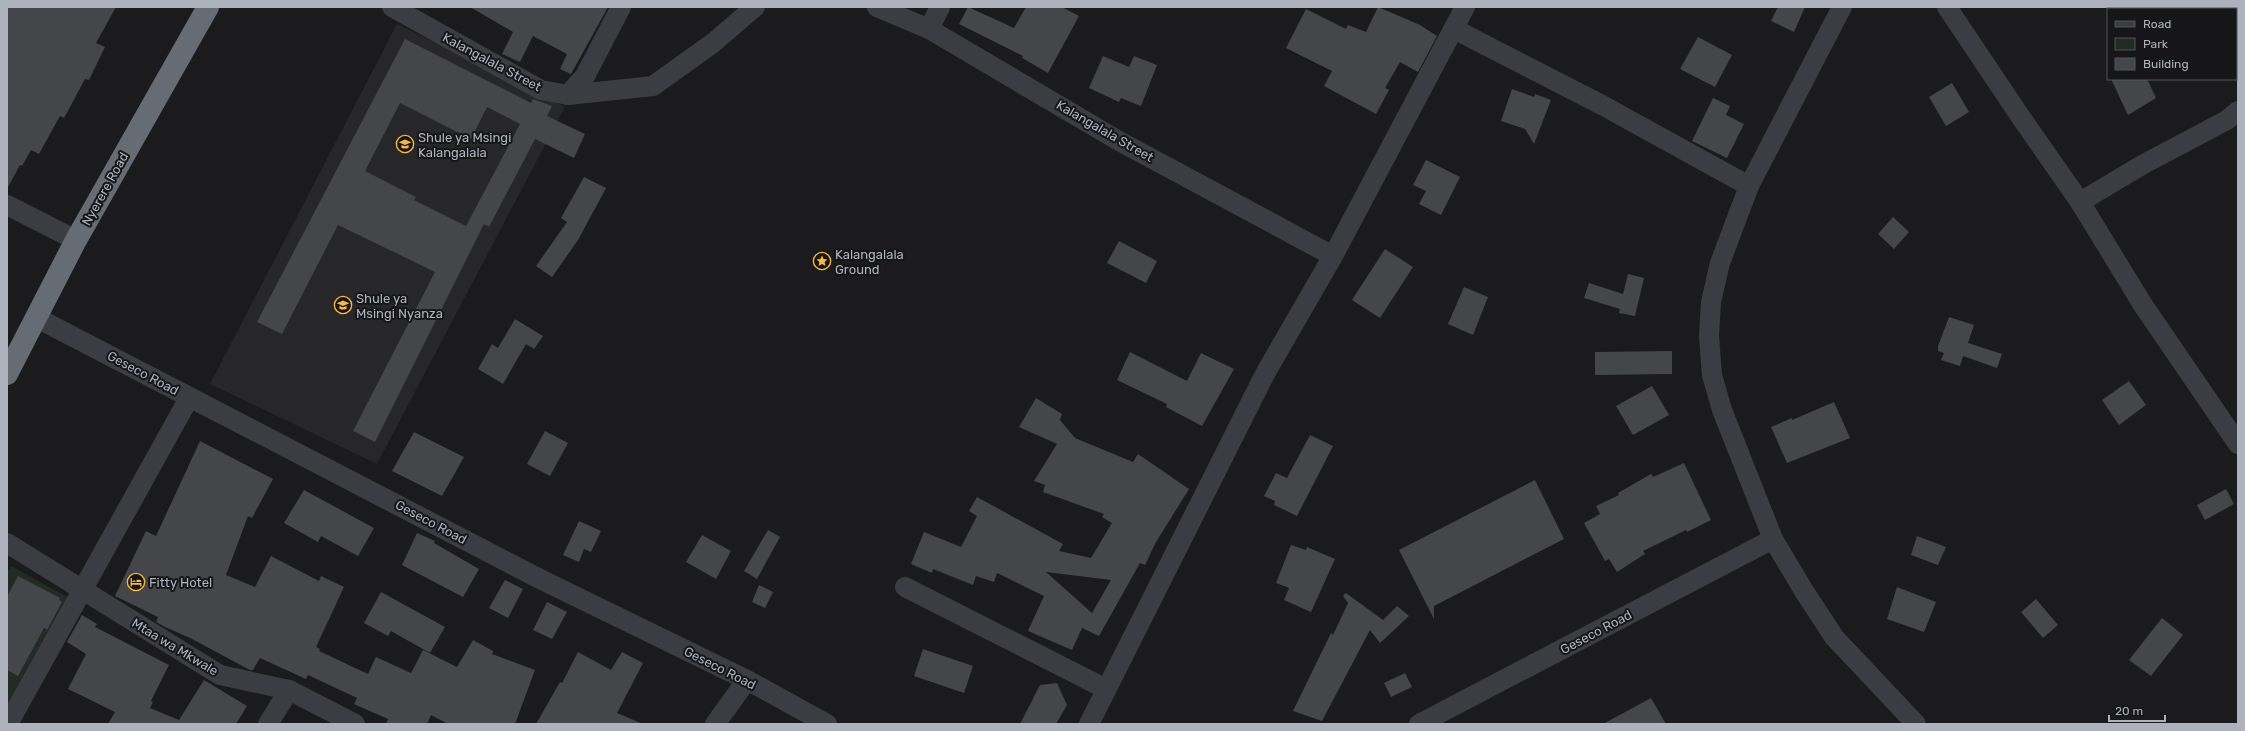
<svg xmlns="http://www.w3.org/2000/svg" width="2245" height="731" font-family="Rubik,sans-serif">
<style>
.built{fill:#27272a}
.green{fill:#222c24}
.building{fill:#45464a;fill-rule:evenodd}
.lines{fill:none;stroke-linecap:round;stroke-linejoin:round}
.street{stroke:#3c3d43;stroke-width:20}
.highway{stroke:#676b74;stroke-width:22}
.labels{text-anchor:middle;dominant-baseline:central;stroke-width:4;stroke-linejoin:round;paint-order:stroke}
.street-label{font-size:13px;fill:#adb2bd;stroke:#161618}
.poi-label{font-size:13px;fill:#adb2bd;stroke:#161618;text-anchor:start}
</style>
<rect width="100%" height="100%" fill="#1b1b1d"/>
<path class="built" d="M397,24L565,107L377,464L210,384Z"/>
<path class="green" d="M11,566L67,597L7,705V572Z"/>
<g class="building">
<path d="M7,7H116L96,43L105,47L89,80L85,79L64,118L60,116L39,154L31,150L22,166L20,165L7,189Z"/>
<path d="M470,7H608L571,74L560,69L567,54L533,36L520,62L502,54L513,32Z"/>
<path d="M968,7L1014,28L1026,7H1062L1079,16L1048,73L1022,58L1023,56L959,24Z"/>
<path d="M1378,7L1420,25L1437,36L1418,72L1400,62L1385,88L1389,90L1376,114L1324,86L1332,71L1286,48L1306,9L1346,29L1348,25L1366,32Z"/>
<path d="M1778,7H1805L1794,32L1771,21Z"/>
<path d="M1698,37L1732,55L1715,87L1680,69Z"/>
<path d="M405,39L531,103L533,99L552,106L547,116L585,134L574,158L535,139L489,227L484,224L375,442L353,431L435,272L338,225L282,334L257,322ZM400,103L471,139L487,107L520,124L466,226L414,200L416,197L365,171Z"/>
<path d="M1103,56L1129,67L1134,56L1157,65L1141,106L1121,98L1119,102L1089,88Z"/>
<path d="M2111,79H2147L2156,98L2128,115Z"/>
<path d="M1952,83L1969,112L1946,126L1929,97Z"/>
<path d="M1512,89L1534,97L1535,94L1551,100L1534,144L1525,129L1501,121Z"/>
<path d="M1713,98L1730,106L1726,115L1744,124L1727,158L1692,141Z"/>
<path d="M1426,160L1460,177L1441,215L1419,204L1426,191L1413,185Z"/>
<path d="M584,177L606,188L578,240L552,277L536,266L567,222L561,218Z"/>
<path d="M1893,217L1909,232L1894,249L1878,234Z"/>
<path d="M1119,241L1157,261L1146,283L1107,263Z"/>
<path d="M1385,249L1413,267L1380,318L1352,300Z"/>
<path d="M1628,274L1644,278L1635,316L1619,313L1620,309L1584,298L1589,283L1623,294Z"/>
<path d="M1464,287L1488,297L1473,335L1448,324Z"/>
<path d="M1949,317L1974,325L1968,343L2002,354L1997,368L1963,356L1960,366L1941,360L1944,353L1938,351V346Z"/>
<path d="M515,319L543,336L534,349L526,344L503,384L478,369L492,344L498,348Z"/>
<path d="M1672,351V374L1595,375V352Z"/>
<path d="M1130,352L1187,381L1201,353L1234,369L1202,426L1166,407L1167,404L1117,380Z"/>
<path d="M2129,381L2146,405L2119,425L2102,400Z"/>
<path d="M1652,386L1669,415L1633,435L1616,406Z"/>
<path d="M1036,398L1062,414L1060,420L1075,438L1133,462L1138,454L1189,489L1156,542L1145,565L1140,563L1099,636L1082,628L1072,650L1028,631L1044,596L997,573L994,582L976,576L973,585L933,569L932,573L911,564L924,532L961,547L977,516L969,511L977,497L1063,544L1059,551L1091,558L1112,523L1102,517L1104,514L1043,492L1045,485L1034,481L1057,444L1019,427ZM1046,572L1111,580L1092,613Z"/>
<path d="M1834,402L1850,438L1787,463L1771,427L1792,418V420Z"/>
<path d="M545,431L568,443L550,476L527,464Z"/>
<path d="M414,432L464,457L442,496L392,471Z"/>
<path d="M1310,435L1333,446L1297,516L1274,505L1275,501L1264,496L1276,473L1287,478Z"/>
<path d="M200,441L273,479L252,518L248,516L226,575L255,587L271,556L319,581L321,576L344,587L316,647L320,649L319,651L368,674L376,657L411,673L423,650L457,667L473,640L493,651L492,654L535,670L515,724H448L431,715L427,724H386L388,719L354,704L357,698L308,675L306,679L260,658L253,670H250L190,638L165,627L156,622L158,617L115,596L146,531L156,536Z"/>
<path d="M1684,463L1711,520L1687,532L1686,530L1643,551L1645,554L1617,572L1609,559L1605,561L1584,523L1600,514L1596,506L1619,495L1618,493L1651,474L1653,477Z"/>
<path d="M1535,480L1564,539L1434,606V619L1399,550Z"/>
<path d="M2226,489L2234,504L2205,520L2197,505Z"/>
<path d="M304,490L374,528L358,556L321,536L318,542L284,523Z"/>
<path d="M579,521L601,531L591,552L584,549L579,562L563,555Z"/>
<path d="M768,530L780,537L757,579L744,571Z"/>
<path d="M417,533L435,541L434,543L479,569L463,597L402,565Z"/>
<path d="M702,535L731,551L716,579L686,562Z"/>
<path d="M1917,536L1946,547L1938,565L1911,555Z"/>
<path d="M1291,545L1306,550L1307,547L1335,559L1311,612L1284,600L1289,588L1276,583Z"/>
<path d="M18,576L60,598L59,600L62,602L47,630L44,628L18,676L7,670V597Z"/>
<path d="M505,580L523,589L508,618L489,608Z"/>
<path d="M759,585L773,592L765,608L752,602Z"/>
<path d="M1897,587L1936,602L1924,632L1887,619Z"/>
<path d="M381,592L445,627L430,653L391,631L388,636L364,623Z"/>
<path d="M1346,593L1383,620L1397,606L1409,616L1380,643L1370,630L1322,721L1293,711L1331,633L1333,635L1348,603L1343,596Z"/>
<path d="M2036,599L2058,625L2043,638L2021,612Z"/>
<path d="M547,602L567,612L552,639L533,630Z"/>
<path d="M82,615L97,624L95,627L169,665L151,701L153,702L150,708L179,720L204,680L247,706L236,724H108L115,712L68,689L86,654L67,642Z"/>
<path d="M2162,618L2183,635L2151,676L2129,660Z"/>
<path d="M923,649L973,666L964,693L914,676Z"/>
<path d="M578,652L611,670L622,652L643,663L617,713L643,724H536L560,682L562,683Z"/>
<path d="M1405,673L1412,687L1391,697L1384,683Z"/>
<path d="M1057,683L1067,705L1056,724H1020L1040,685Z"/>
<path d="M1651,698L1666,724H1603Z"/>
</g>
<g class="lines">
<g class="street">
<path d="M392,7L541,90L568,95L585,76L621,7"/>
<path d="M877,7L929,29L1119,141L1333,256"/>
<path d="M1842,7L1749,186L1720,263L1711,302L1709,336L1712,375L1722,410L1773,539L1804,591L1834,637L1916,724"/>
<path d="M1947,7L2020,116L2080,202L2143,305L2238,444"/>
<path d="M929,29L940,7"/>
<path d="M1454,29L1602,105L1749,186"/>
<path d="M568,95L653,86L713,43L755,7"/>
<path d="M2080,202L2142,165L2227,120L2238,111"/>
<path d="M7,205L76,240"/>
<path d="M37,318L540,579L747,680L827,724"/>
<path d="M7,543L220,675L289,690L355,724"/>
<path d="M905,587L1106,689"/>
<path d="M8,724L189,398"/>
<path d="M268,724L289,690"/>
<path d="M715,724L747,680"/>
<path d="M1089,724L1266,372L1333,256L1465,7"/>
<path d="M1419,724L1773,539"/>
</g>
<path class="highway" d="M7,374L76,240L208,7"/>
</g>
<defs>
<symbol id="school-ring" viewBox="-11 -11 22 22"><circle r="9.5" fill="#161618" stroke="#fab936" stroke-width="1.5"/><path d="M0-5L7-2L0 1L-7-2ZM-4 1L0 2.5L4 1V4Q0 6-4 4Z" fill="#fab936"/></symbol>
<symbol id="sight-ring" viewBox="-11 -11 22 22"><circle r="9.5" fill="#161618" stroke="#fab936" stroke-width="1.5"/><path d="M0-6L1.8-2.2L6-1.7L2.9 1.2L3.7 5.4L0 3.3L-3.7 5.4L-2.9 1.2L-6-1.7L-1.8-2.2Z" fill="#fab936"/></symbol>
<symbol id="hotel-ring" viewBox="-11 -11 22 22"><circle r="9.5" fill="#161618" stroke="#fab936" stroke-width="1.5"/><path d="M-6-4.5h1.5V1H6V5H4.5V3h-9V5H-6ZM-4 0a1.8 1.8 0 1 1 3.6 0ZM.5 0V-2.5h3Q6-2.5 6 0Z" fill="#fab936"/></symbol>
</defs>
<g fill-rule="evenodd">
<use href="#school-ring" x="395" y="134" width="20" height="20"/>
<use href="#sight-ring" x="812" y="251" width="20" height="20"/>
<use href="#school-ring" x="333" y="295" width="20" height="20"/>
<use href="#hotel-ring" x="126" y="572" width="20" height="20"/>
</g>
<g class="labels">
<g class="street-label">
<text transform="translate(492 62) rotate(28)">Kalangalala Street</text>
<text transform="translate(1105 131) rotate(30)">Kalangalala Street</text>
<text transform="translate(105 189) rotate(-61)">Nyerere Road</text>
<text transform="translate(143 373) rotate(28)">Geseco Road</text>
<text transform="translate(431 522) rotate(28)">Geseco Road</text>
<text transform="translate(1596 632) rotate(-28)">Geseco Road</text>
<text transform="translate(175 647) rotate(31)">Mtaa wa Mkwale</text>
<text transform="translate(720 668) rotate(27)">Geseco Road</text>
</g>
<g class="poi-label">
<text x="418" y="137">Shule ya Msingi<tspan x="418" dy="15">Kalangalala</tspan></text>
<text x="835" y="254">Kalangalala<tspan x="835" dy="15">Ground</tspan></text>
<text x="356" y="298">Shule ya<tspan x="356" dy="15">Msingi Nyanza</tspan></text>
<text x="149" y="582">Fitty Hotel</text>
</g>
</g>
<rect width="2245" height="731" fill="none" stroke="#adb2bd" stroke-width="16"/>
<rect x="2107" y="8" width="130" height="72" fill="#161618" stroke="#52545a"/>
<rect x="2115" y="21" width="20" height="6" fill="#3c3d43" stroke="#52545a"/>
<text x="2143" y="28" font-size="12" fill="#adb2bd">Road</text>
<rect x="2115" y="38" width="20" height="12" fill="#222c24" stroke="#52545a"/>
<text x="2143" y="48" font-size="12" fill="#adb2bd">Park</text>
<rect x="2115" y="58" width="20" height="12" fill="#45464a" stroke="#52545a"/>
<text x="2143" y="68" font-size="12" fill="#adb2bd">Building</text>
<path d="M2109 715v6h56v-6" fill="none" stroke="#adb2bd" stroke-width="2"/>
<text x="2115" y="715" font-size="12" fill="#adb2bd" stroke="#161618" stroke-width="3" paint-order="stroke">20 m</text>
</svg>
